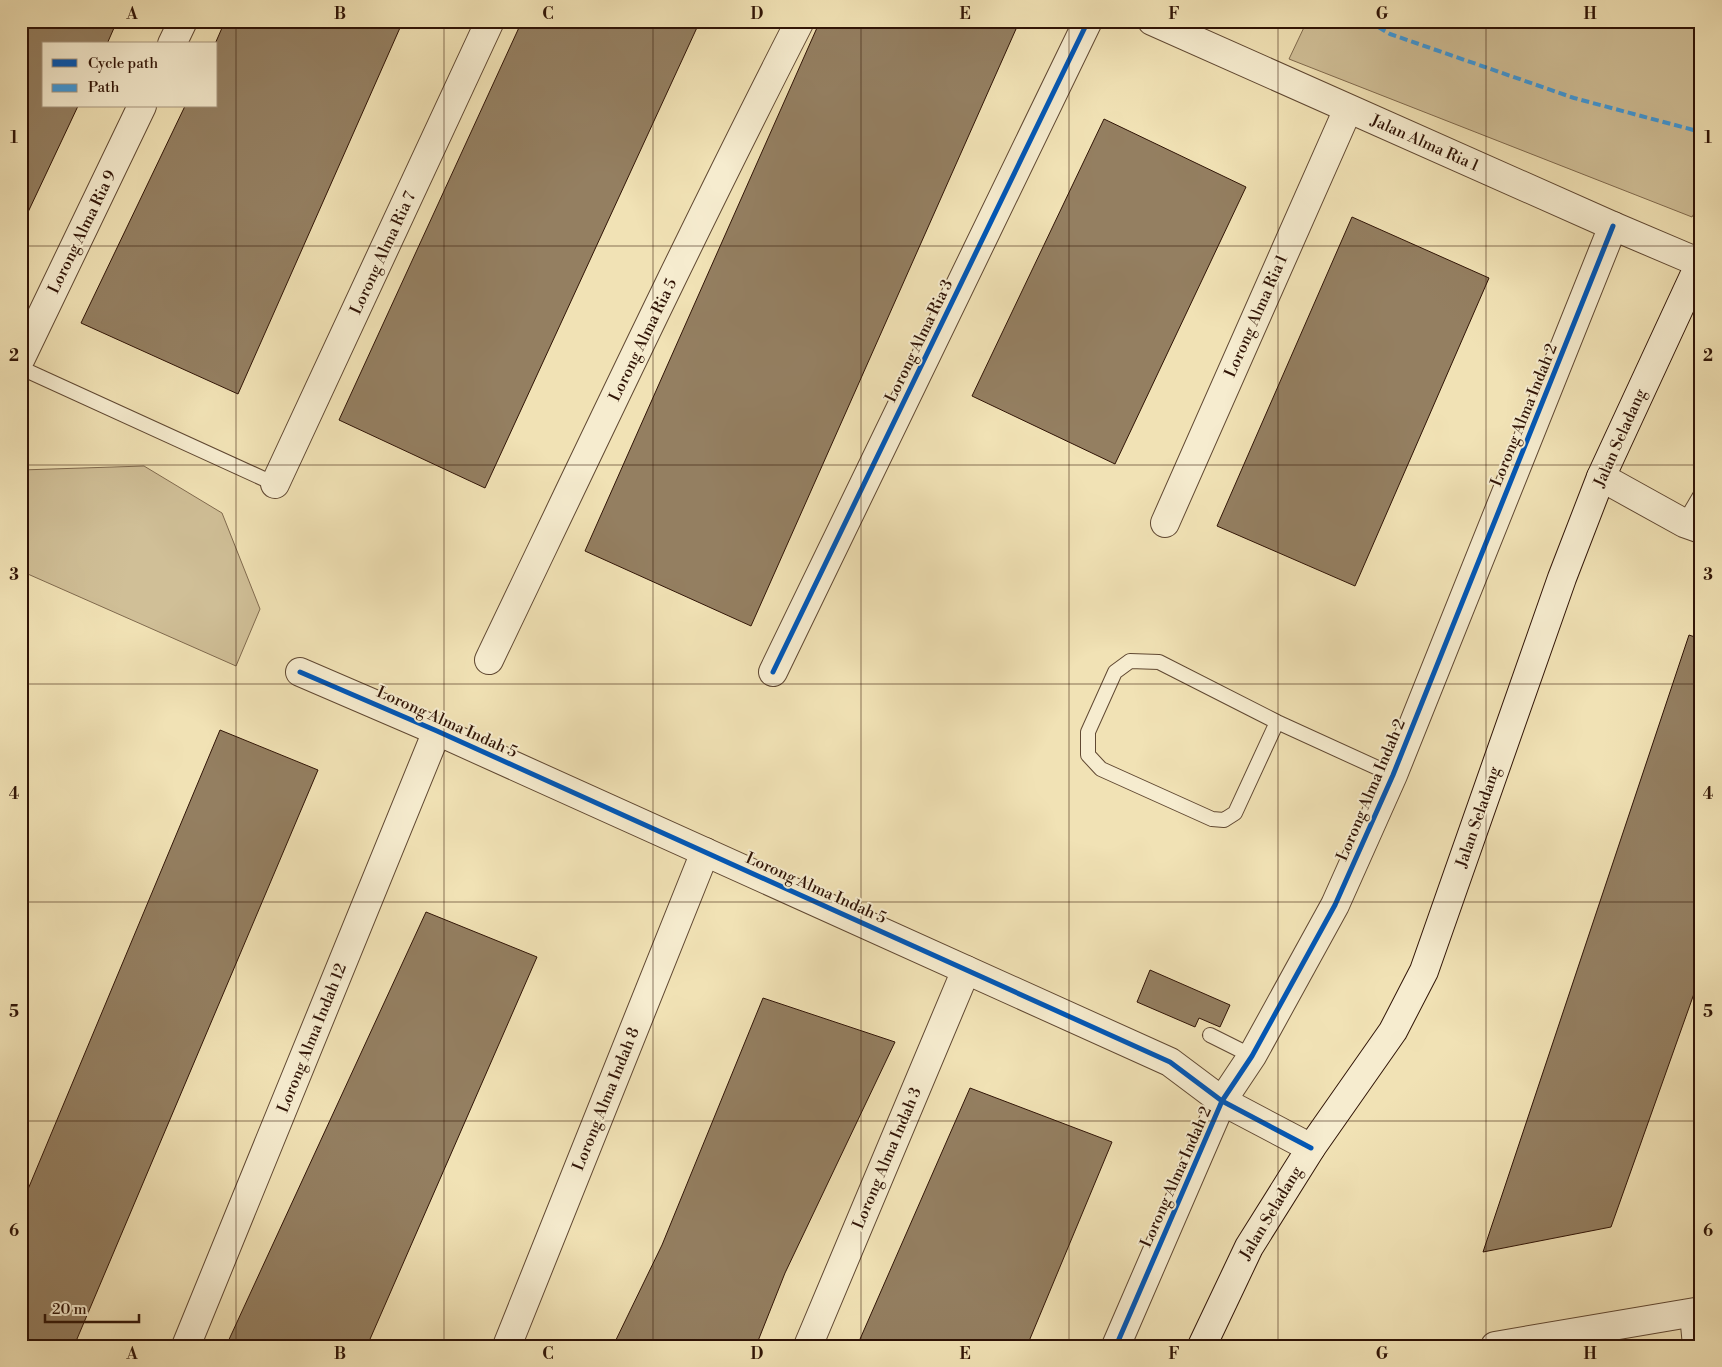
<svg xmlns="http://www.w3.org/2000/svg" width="1722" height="1367" font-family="'Libre Bodoni',serif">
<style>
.green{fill:#d0bf97;stroke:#806a4e}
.building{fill:#947f61;stroke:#301406}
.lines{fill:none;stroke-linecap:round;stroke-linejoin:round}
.lane-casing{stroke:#604832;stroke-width:16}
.street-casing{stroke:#604832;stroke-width:30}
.secondary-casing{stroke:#301406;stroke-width:30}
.lane{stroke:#f6eccf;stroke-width:14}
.street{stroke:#f6eccf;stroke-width:28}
.secondary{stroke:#f6eccf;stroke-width:28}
.quiet{stroke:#3e9add;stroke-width:4;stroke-dasharray:8 4;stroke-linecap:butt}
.cycleway-casing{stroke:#f6eccf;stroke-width:8}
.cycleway{stroke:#0057b8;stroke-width:5}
.grid{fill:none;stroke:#301406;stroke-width:1;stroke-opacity:0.55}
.labels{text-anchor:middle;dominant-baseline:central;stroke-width:4;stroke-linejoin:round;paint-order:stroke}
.street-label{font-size:16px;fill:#301406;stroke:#f6eccf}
.neatline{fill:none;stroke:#301406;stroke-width:2}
.grid-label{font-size:16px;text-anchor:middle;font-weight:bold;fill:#301406}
</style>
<rect width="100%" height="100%" fill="#f1e2b5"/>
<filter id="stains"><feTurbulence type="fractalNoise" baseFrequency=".004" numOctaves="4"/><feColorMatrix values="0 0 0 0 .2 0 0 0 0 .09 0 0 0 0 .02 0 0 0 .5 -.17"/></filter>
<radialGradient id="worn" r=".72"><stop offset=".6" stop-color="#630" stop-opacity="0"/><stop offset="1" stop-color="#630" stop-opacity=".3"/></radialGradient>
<g class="green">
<path d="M1307,21H1701V201L1692,217L1289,59Z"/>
<path d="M144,466L222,513L260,609L236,666L21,571V470Z"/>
</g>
<g class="building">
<path d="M21,21H117L107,44H44V106H78L21,227Z"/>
<path d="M225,21H403L238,394L81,323L185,106H216V44H215Z"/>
<path d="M522,21H700L485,488L339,420Z"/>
<path d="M820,21H1000L1016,29L751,626L585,551Z"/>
<path d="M1104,119L1246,187L1115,464L972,396Z"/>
<path d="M1352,217L1489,278L1355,586L1217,526Z"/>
<path d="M1689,635L1701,639V974L1611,1227L1483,1252Z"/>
<path d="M220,730L318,770L74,1346H21V1206Z"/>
<path d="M426,912L537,957L367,1346H226Z"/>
<path d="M1150,970L1230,1005L1220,1027L1199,1018L1195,1027L1137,1002Z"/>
<path d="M763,998L895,1042L785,1273L756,1346H613L662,1245Z"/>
<path d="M970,1088L1112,1142L1027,1346H857Z"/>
</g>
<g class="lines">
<defs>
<g id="lane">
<path d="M21,368L275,484"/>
<path d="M1684,523L1701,494"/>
<path d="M1277,722L1235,813L1224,820L1212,819L1101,769L1088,755V732L1115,672L1130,661L1159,662L1277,722L1393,775"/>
<path d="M1210,1035L1252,1056"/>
<path d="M1687,1314L1690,1346"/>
</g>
<g id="street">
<path d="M1152,21L1613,226L1700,263"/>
<path d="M172,44L183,21"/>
<path d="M21,358L142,106"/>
<path d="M1601,477L1684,523L1701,529"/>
<path d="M275,484L490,21"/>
<path d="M1165,523L1348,109"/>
<path d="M489,660C591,447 692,232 800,21"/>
<path d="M300,672L437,731L1170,1062L1222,1101L1311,1148"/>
<path d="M773,672L1088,21"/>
<path d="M186,1346L437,731"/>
<path d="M507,1346L705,852"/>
<path d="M808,1346L966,970"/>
<path d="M1116,1346L1222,1101L1252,1056L1335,905L1393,775L1613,226"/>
<path d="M1495,1346L1701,1311"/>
</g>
<path id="secondary" d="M1202,1346L1249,1247L1311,1148L1393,1031L1424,971L1562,578L1601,477L1701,261"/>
</defs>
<use href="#lane" class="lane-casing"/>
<use href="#street" class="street-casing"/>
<use href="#secondary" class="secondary-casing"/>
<use href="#lane" class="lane"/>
<use href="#street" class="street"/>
<use href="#secondary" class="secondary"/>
<path class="quiet" d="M1368,21L1390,34L1574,98L1701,132"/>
<defs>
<g id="cycleway">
<path d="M300,672L437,731L1170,1062L1222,1101L1311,1148"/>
<path d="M773,672L1088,21"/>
<path d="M1116,1346L1222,1101L1252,1056L1335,905L1393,775L1613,226"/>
</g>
</defs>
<use href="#cycleway" class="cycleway-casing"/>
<use href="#cycleway" class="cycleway"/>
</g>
<path class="grid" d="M236,21V1346M444,21V1346M653,21V1346M861,21V1346M1069,21V1346M1278,21V1346M1486,21V1346M21,246H1701M21,465H1701M21,684H1701M21,902H1701M21,1121H1701"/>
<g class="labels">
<g class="street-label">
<text transform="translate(1425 143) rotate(24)">Jalan Alma Ria 1</text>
<text transform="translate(82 232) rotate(-64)">Lorong Alma Ria 9</text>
<text transform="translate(383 253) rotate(-65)">Lorong Alma Ria 7</text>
<text transform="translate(1256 316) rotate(-66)">Lorong Alma Ria 1</text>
<text transform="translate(643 340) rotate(-64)">Lorong Alma Ria 5</text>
<text transform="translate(919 341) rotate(-64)">Lorong Alma Ria 3</text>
<text transform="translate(1524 415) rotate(-68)">Lorong Alma Indah 2</text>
<text transform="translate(1620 438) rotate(-66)">Jalan Seladang</text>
<text transform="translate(447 722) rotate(24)">Lorong Alma Indah 5</text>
<text transform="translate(1371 790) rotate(-67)">Lorong Alma Indah 2</text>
<text transform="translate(1478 817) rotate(-71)">Jalan Seladang</text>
<text transform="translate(816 888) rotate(24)">Lorong Alma Indah 5</text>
<text transform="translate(312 1038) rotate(-68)">Lorong Alma Indah 12</text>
<text transform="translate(606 1099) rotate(-68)">Lorong Alma Indah 8</text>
<text transform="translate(887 1158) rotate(-67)">Lorong Alma Indah 3</text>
<text transform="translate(1176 1177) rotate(-66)">Lorong Alma Indah 2</text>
<text transform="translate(1271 1213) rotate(-59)">Jalan Seladang</text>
</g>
</g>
<rect width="1722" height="1367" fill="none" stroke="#f1e2b5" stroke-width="55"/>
<rect x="42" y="42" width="175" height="65" fill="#f6eccf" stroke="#a7967f"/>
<rect x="52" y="59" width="25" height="8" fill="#0057b8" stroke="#a7967f"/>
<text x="88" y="68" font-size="15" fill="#301406">Cycle path</text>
<rect x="52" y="84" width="25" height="8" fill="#3e9add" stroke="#a7967f"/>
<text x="88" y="92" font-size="15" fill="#301406">Path</text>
<path d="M45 1314v8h94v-8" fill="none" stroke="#301406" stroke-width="2.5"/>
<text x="52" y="1314" font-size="15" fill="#301406" stroke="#f6eccf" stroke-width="4" paint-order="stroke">20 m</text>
<rect x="28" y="28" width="1666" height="1312" class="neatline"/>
<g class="grid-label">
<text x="132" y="19">A</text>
<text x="340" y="19">B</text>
<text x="548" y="19">C</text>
<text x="757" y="19">D</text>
<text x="965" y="19">E</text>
<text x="1174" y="19">F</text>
<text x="1382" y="19">G</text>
<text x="1590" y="19">H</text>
<text x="14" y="143">1</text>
<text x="1708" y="143">1</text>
<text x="14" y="361">2</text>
<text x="1708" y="361">2</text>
<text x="14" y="580">3</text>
<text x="1708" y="580">3</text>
<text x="14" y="799">4</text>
<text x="1708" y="799">4</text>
<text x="14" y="1017">5</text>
<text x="1708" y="1017">5</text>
<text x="14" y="1236">6</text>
<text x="1708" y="1236">6</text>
<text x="132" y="1359">A</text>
<text x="340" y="1359">B</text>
<text x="548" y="1359">C</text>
<text x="757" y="1359">D</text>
<text x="965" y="1359">E</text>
<text x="1174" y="1359">F</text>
<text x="1382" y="1359">G</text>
<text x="1590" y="1359">H</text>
</g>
<rect width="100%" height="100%" filter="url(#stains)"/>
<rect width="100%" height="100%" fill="url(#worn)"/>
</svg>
